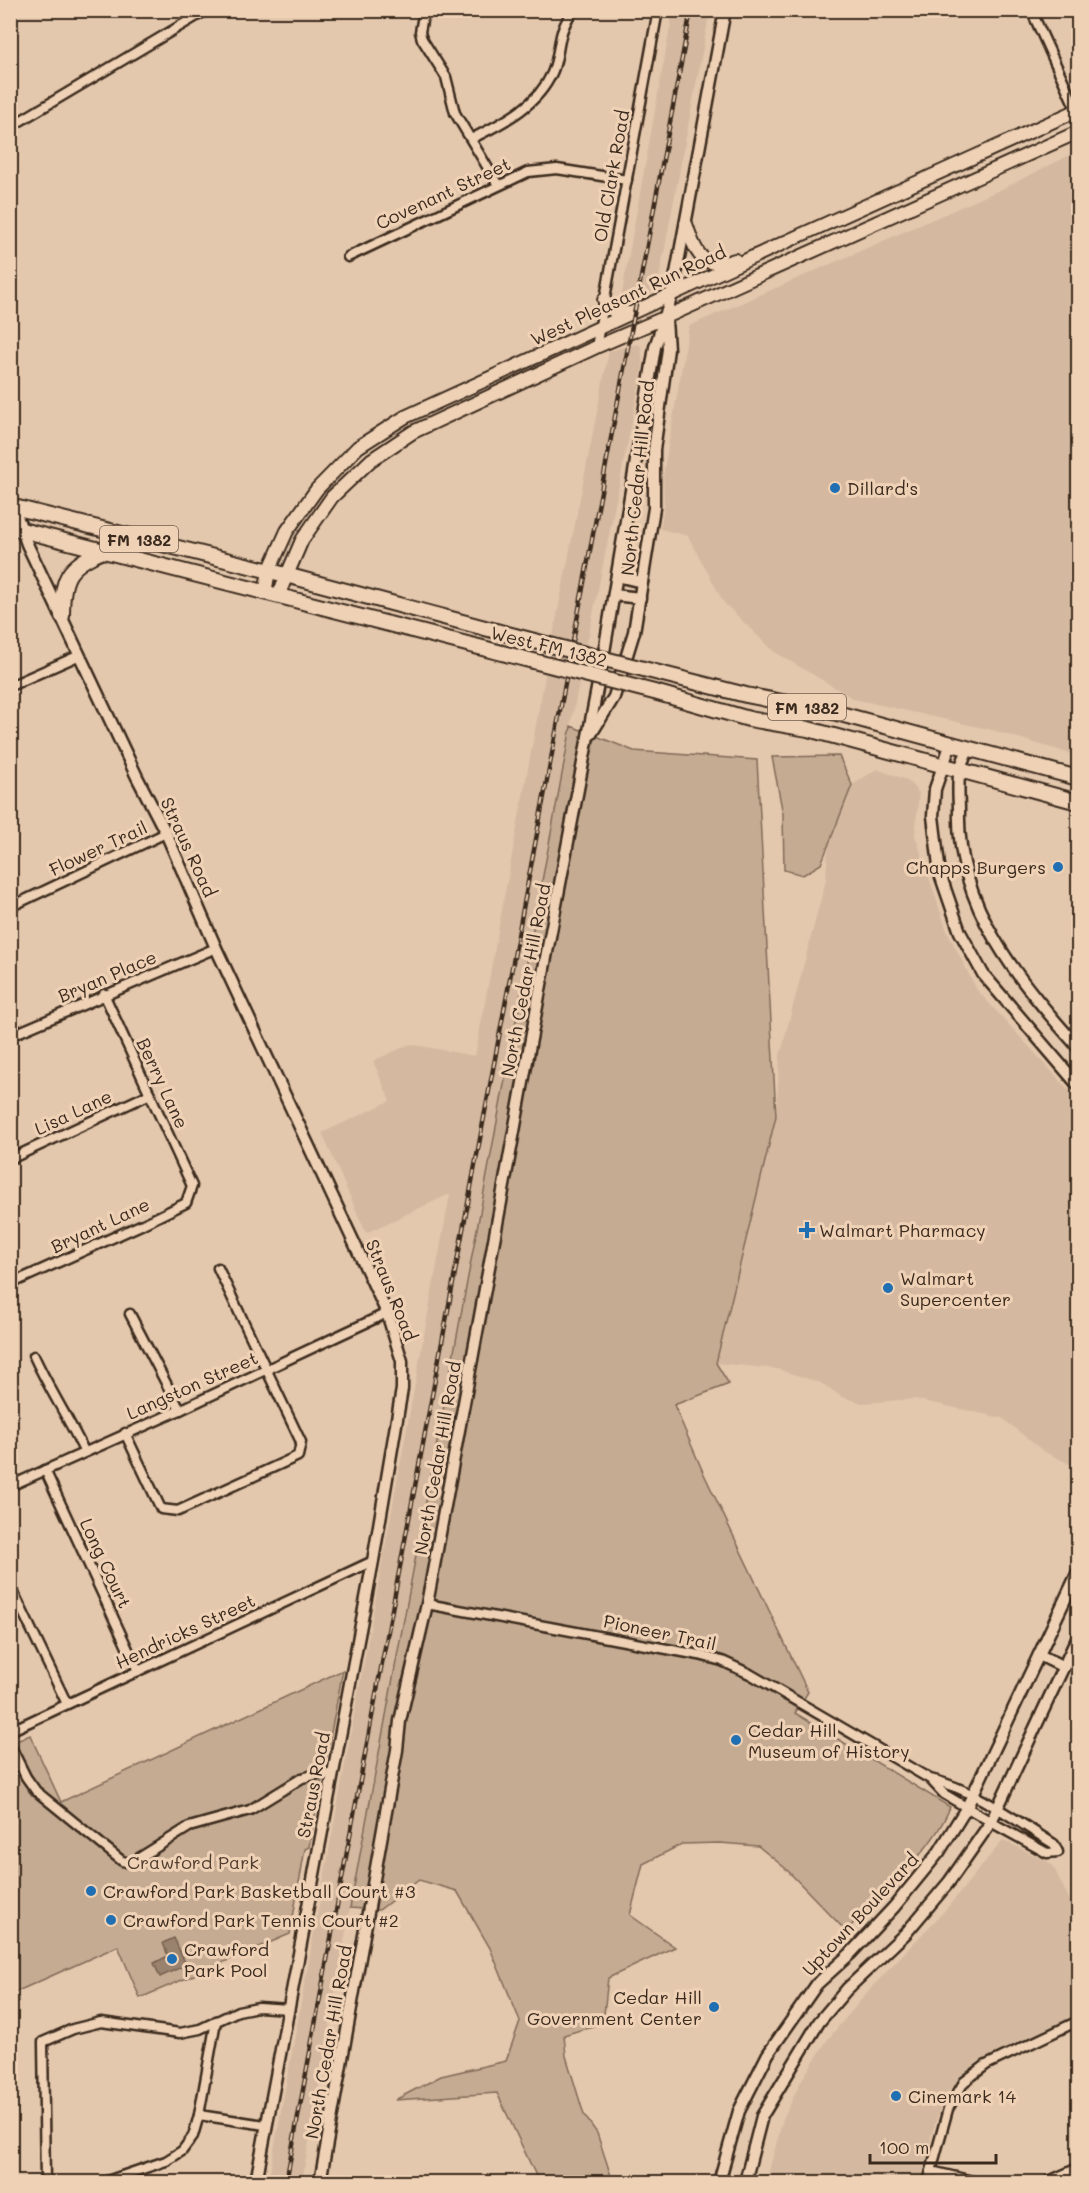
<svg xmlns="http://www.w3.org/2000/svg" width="1089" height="2193" font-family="Mali,sans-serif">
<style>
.built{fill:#d4b9a0}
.green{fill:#c5ab92;stroke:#806a58;stroke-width:1.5}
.water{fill:#9a836e;stroke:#745f4e;stroke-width:1.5}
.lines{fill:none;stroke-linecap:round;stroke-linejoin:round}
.minor-casing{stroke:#3b2a1e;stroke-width:13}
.tertiary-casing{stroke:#3b2a1e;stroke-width:15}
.secondary-casing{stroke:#3b2a1e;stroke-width:16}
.primary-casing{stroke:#3b2a1e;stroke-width:18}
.minor{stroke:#efd2b6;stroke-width:8}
.tertiary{stroke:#efd2b6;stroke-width:10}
.secondary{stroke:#efd2b6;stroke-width:12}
.primary{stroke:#efd2b6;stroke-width:14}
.rail-casing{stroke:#3b2a1e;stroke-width:4.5}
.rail{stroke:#efd2b6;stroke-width:2;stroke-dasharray:7;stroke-linecap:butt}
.primary-bridge-casing{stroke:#3b2a1e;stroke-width:18;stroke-linecap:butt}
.primary-bridge{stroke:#efd2b6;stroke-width:14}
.poi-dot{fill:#1f6fb2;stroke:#efd2b6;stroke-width:2}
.labels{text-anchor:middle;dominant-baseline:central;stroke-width:6;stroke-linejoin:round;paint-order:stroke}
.shield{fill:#efd2b6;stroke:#715c4c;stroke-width:1.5}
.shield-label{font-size:16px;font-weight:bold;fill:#3b2a1e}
.street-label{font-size:18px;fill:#3b2a1e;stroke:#efd2b6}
.poi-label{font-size:18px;fill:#3b2a1e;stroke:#efd2b6;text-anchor:start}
.park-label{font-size:18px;fill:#503d2f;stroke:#efd2b6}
</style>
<rect width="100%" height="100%" fill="#e4c8ad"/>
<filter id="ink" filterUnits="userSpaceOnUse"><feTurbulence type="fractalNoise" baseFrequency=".0167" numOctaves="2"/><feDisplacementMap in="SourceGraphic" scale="12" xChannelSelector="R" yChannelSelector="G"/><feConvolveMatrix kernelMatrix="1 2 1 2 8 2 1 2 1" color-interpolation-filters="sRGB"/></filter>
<g filter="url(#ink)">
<g class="built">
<path d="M673,11H710L657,289L623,305L620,304Z"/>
<path d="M1078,151V756L992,730L854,699L773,651L724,603L688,536L660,529L664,506L663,476L689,326L1004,188Z"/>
<path d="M637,344L641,346L643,367L570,728L350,1908L302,2182H268L450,1194L366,1233L322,1133L390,1101L373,1061L410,1044L475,1056L545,676L609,351Z"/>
<path d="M877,769L907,780L919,793L915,835L947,931L977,990L1078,1100V1468L1043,1451L1002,1418L914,1399L863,1403L842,1397L821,1383L777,1369L716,1363L776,1116L780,1056L826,879L828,847L852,785Z"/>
<path d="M1003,1840L1047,1861L1053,1866L1078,1917V2014L977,2062L945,2095L932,2133L922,2182H766L783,2119L801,2081L828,2039L871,1988L947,1908Z"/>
</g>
<g class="green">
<path d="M571,726L634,751L757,760L776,1116L716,1363L729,1384L674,1405L703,1472L808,1692L795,1713L950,1807C933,1852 879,1896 846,1931L785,1868L758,1846L720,1843L682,1844L643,1864L630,1915L675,1947L608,1978L603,2023L564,2035L566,2056L584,2115L597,2133L613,2182H539L497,2093L395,2100L441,2076L506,2061L520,2021L490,1948L457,1891L419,1880L379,1910L350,1908Z"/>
<path d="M839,756L852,785L821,864L803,875L784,870L783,814L772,757Z"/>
<path d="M343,1670L309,1847L305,1849L290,1934L140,1998L118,1946L11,1994L10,1744L30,1735L61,1802Z"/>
</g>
<path class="water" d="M174,1938L186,1965L160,1977L154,1963L168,1956L163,1943Z"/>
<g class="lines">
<defs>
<g id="minor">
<path d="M424,10L420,32L422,39L446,77L455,113L498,185"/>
<path d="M1031,10L1078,113"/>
<path d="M10,127L207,10"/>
<path d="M471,139C502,123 537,107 552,73C558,60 558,45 562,32C564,25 569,17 572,10"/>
<path d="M348,257L528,172L557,169L627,180"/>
<path d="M596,347L658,10"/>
<path d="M10,686L80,655"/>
<path d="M10,907L166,833"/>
<path d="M10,1036L216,948"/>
<path d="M10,1159L150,1094"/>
<path d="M10,1284L143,1224L186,1203L192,1186L104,994"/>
<path d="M130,1314L180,1410"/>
<path d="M34,1356C49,1389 69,1419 84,1451"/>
<path d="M125,1433L161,1509L178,1511L298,1456L301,1442L218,1268"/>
<path d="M45,1470L138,1671"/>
<path d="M10,1486L180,1410L387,1313"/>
<path d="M10,1585L67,1704"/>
<path d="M427,1604L699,1655L722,1661L750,1674L930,1779L944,1794L998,1826L1047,1853L1058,1852L1054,1844C1015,1820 974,1789 930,1779"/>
<path d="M10,1731L373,1561"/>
<path d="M10,1745L26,1777L36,1791L122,1861L131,1863L189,1827L250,1810L302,1778L318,1774H332"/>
<path d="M199,2115L265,2125"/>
<path d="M931,2171L977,2182"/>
<path d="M45,2182L43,2042L73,2029L101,2022L180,2033L200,2029L238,2011L258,2007L289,2009"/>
<path d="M104,2182L166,2161L182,2151L193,2136L199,2115L216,2021"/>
<path d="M928,2182L948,2109L964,2082L986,2065L1078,2021"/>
<path d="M1047,2182L1078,2168"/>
</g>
<g id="tertiary">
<path d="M10,497L27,544L137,777L166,833L216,948L387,1313L402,1361V1389L373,1561L256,2182"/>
<path d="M617,576L642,582"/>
<path d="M614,595L640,598"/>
<path d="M591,734L614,697L634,632L654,508V450L668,349L666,320"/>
<path d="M951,743L935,789L933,816L940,874L960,932L983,974L1078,1085"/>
<path d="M969,748C966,755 962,762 960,769C957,782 959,798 959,811C956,906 1018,980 1078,1047"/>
<path d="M1039,1655L1064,1667"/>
<path d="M320,2182L397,1750L400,1721L427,1604L545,963L604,652L655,347L672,295L725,10"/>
<path d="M719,2182L739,2111L768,2054L817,1984L850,1954L894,1907L939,1852L967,1807L1078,1572"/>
<path d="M745,2182L762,2116L819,2022L847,1989L906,1933L949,1882L991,1822L1078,1636"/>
</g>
<g id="secondary">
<path d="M686,224C695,251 702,272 735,260"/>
<path d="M604,300C611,311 615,314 627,313"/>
<path d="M265,593L269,571L287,531L317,489L358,447L405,417L801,235L1078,110"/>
<path d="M278,596L302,540L332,497L371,460L413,432L596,347L666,317L1078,132"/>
</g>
<g id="primary">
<path d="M10,506L286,575L515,636"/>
<path d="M10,527L510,655"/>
<path d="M62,616C62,579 66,566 103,551"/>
<path d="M663,674L746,695L833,712L1078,778"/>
<path d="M658,693L749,719L808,729L1078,802"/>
</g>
</defs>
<use href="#minor" class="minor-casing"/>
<use href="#tertiary" class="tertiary-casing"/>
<use href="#secondary" class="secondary-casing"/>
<use href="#primary" class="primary-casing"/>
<use href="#minor" class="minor"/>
<use href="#tertiary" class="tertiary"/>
<use href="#secondary" class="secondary"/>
<use href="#primary" class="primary"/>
<defs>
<path id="rail" d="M286,2182L365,1754L691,10"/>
</defs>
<use href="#rail" class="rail-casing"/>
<use href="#rail" class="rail"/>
<defs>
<g id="primary-bridge">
<path d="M515,636L663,674"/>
<path d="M510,655L658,693"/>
</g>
</defs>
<use href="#primary-bridge" class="primary-bridge-casing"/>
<use href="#primary-bridge" class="primary-bridge"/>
</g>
</g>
<g class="poi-dot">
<circle cx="835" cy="488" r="6"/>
<circle cx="1058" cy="867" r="6"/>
<path d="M804 1221h6v6h6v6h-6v6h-6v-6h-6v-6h6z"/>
<circle cx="888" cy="1288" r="6"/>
<circle cx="736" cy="1740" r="6"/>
<circle cx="91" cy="1891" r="6"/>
<circle cx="111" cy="1920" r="6"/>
<circle cx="172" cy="1959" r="6"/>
<circle cx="714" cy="2007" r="6"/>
<circle cx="896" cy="2096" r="6"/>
</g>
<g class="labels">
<g class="shield">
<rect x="100" y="526" width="78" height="26" rx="4.5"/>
<rect x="768" y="694" width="78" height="26" rx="4.5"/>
</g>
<g class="shield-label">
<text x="139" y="539">FM 1382</text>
<text x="807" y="707">FM 1382</text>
</g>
<g class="street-label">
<text transform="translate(611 176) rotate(-80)">Old Clark Road</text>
<text transform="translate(443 193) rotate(-25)">Covenant Street</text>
<text transform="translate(628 295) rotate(-25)">West Pleasant Run Road</text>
<text transform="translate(637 478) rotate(-84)">North Cedar Hill Road</text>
<text transform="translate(549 646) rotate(14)">West FM 1382</text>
<text transform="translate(189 847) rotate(65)">Straus Road</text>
<text transform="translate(98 848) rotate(-25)">Flower Trail</text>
<text transform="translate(107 976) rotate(-23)">Bryan Place</text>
<text transform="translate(525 980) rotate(-79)">North Cedar Hill Road</text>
<text transform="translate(163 1083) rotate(65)">Berry Lane</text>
<text transform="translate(73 1112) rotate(-25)">Lisa Lane</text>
<text transform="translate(100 1225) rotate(-25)">Bryant Lane</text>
<text transform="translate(392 1290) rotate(68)">Straus Road</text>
<text transform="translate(192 1385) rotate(-24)">Langston Street</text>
<text transform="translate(437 1458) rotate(-80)">North Cedar Hill Road</text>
<text transform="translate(106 1563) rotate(65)">Long Court</text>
<text transform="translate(185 1631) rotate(-25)">Hendricks Street</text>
<text transform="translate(660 1632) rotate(12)">Pioneer Trail</text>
<text transform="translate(313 1785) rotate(-79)">Straus Road</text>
<text transform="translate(860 1914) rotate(-47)">Uptown Boulevard</text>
<text transform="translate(328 2042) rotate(-80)">North Cedar Hill Road</text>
</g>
<g class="poi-label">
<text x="847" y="488">Dillard's</text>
<text x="1046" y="867" text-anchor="end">Chapps Burgers</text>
<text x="819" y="1230">Walmart Pharmacy</text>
<text x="900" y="1278">Walmart<tspan x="900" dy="21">Supercenter</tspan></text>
<text x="748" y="1730">Cedar Hill<tspan x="748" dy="21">Museum of History</tspan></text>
<text x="103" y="1891">Crawford Park Basketball Court #3</text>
<text x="123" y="1920">Crawford Park Tennis Court #2</text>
<text x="184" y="1949">Crawford<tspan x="184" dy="21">Park Pool</tspan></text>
<text x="702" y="1997" text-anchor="end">Cedar Hill<tspan x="702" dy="21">Government Center</tspan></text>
<text x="908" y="2096">Cinemark 14</text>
</g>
<g class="park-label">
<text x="193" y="1862">Crawford Park</text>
</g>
</g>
<rect width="1089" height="2193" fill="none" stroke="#efd2b6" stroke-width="36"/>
<rect x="18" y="18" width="1053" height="2157" fill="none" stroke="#3b2a1e" stroke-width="2" filter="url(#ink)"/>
<path d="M870 2154v9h126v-9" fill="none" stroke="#3b2a1e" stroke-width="3"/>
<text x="879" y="2154" font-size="18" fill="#3b2a1e" stroke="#efd2b6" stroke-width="4.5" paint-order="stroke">100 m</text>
</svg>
